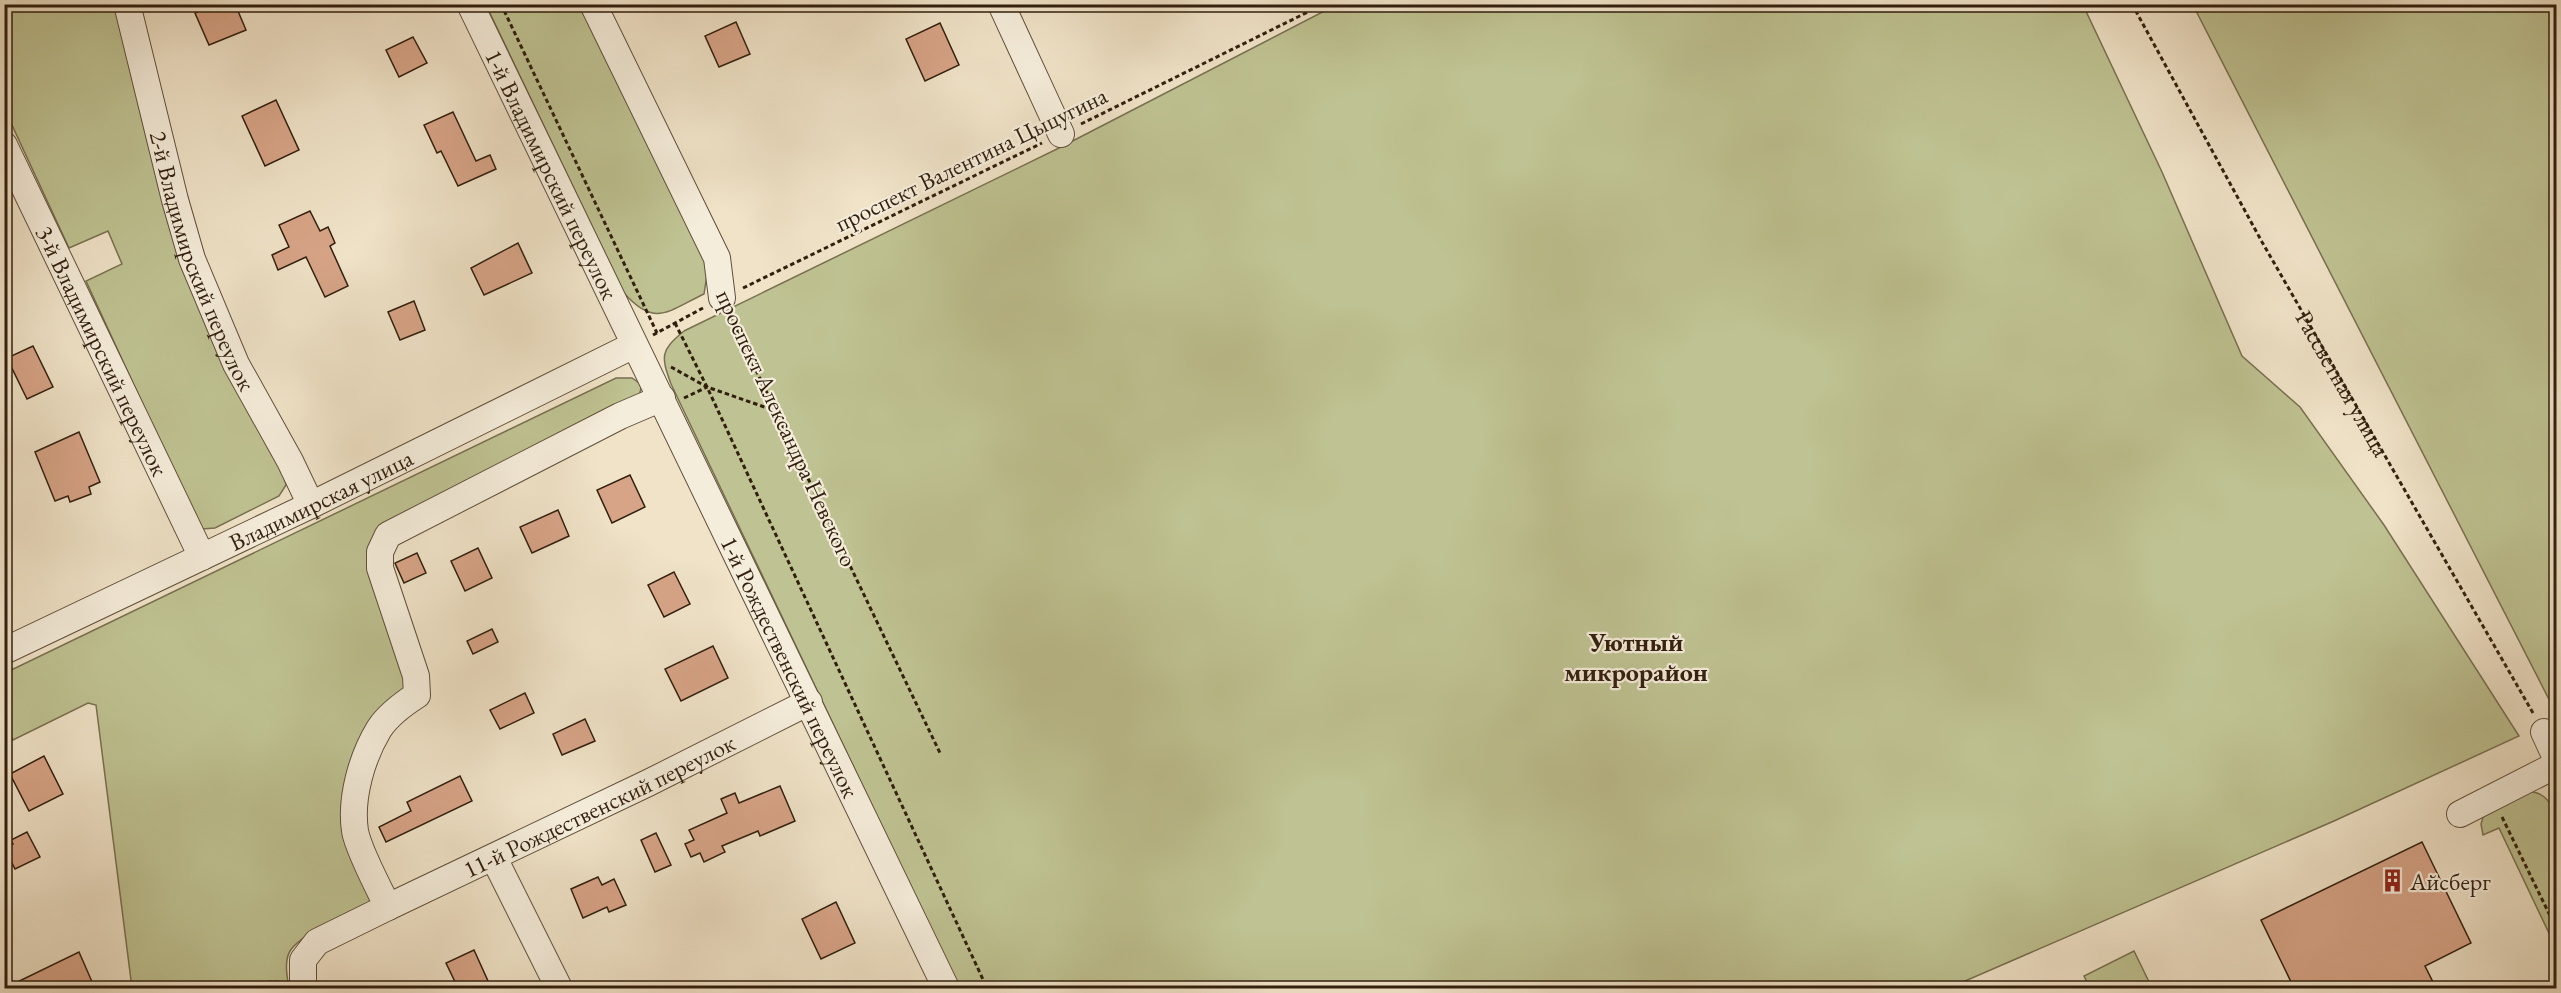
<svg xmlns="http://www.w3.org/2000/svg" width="2561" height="993" font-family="'EB Garamond',serif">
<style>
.green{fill:#bfc292;stroke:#787050;stroke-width:1.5}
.building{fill:#d7a487;stroke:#311f0e;stroke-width:1.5}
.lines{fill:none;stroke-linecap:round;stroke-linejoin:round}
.minor-casing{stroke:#61503c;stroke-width:28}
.path{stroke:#311f0e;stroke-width:3;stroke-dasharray:4.5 3;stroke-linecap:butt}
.minor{stroke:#f5eddb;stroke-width:26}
.labels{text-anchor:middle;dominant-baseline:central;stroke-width:4.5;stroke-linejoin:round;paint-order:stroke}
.street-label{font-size:24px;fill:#311f0e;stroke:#f5eddb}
.poi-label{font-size:24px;fill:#311f0e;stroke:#f5eddb;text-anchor:start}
.neighbourhood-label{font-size:26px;font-weight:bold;fill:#311f0e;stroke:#f5eddb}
</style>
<rect width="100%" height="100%" fill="#f0e3c8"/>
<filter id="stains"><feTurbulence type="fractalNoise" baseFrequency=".00333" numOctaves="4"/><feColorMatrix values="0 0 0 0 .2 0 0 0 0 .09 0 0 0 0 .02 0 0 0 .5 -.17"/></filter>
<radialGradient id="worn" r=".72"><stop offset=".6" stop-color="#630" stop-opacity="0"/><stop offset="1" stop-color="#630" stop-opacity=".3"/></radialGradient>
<g class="green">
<path d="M4,5H115L143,119L283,469L286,485L279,496L215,528L202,529L195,518L86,281L122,264L108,231L69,248L5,110Z"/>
<path d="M486,5H585L708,268L704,294C668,311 655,328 624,293Z"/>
<path d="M1336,5H2083L2162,172L2242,356L2300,407L2384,525L2519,736L2334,821L1949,988H959L671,384C661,356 660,351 684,331L1059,148Z"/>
<path d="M2193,5H2556V713Z"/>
<path d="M616,378H632L642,385L639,396L386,526L409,690L359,761L376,899C356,910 301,933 290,951C284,961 287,977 289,988H132L96,705L88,703L13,740L5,724V673Z"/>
<path d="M2526,791C2544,792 2549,800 2556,815V948L2499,828L2483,835L2481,824L2484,814Z"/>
<path d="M2134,951L2152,988H2090L2084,976Z"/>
</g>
<g class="building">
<path d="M214,4H235L246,30L209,45L195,13Z"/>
<path d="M736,22L750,54L719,67L705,36Z"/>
<path d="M940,23L959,65L925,81L906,39Z"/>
<path d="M413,37L427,63L399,77L386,50Z"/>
<path d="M276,100L299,150L265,166L242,116Z"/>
<path d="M453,112L476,161L490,155L496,169L458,186L441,151L437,153L424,125Z"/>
<path d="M310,211L320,231L328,227L335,243L330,246L348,286L325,297L306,257L278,270L272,255L289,247L279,225Z"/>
<path d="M518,243L532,273L484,295L471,268Z"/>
<path d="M414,301L425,330L400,340L388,312Z"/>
<path d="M33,346L53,387L27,399L7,358Z"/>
<path d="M79,432L100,482L89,487L91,494L70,502L68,496L55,501L35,452Z"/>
<path d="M630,475L645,507L612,523L597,490Z"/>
<path d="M558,510L569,536L532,553L520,527Z"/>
<path d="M478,548L492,578L465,591L451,561Z"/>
<path d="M417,553L426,573L404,583L395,563Z"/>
<path d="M674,572L690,604L664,617L648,585Z"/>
<path d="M492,629L498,642L473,654L467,641Z"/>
<path d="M713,646L728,678L681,701L665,669Z"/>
<path d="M525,693L534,713L500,729L490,710Z"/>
<path d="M585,719L595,741L562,755L553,734Z"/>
<path d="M44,756L63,794L29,811L10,774Z"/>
<path d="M460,776L472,801L386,842L379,827L411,811L407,802Z"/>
<path d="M780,786L795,821L760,836L758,831L722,846L725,852L704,862L700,853L691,857L685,844L694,840L689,830L727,813L721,799L735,793L739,803Z"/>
<path d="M27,832L40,857L15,869L5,849L13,844L11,840Z"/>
<path d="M656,833L671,865L655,872L641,840Z"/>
<path d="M2422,842L2471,943L2425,966L2436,988H2294L2261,920Z"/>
<path d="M598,877L602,885L614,879L626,905L609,912L607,907L583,918L571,889Z"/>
<path d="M836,902L855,943L821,959L802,919Z"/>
<path d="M474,950L488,981L473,988H458L446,963Z"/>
<path d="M79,952L93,984L83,988H5Z"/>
</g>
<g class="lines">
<defs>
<g id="minor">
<path id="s2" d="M127,4L175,200L192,259L236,364L290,461L311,505"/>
<path id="s3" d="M470,4L946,988"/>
<path d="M593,4L717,258L722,298"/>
<path d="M1001,4L1061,134"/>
<path id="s4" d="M4,145L202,557"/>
<path id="s5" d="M4,651L311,505L634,345"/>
<path d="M2544,732L2556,758"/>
<path d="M2460,814L2556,765"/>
<path d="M494,858L559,988"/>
<path id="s6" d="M388,907L648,783L809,702"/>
<path d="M303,988V960L317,942L388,907C379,889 358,849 355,831C350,798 362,757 379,729C388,715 403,704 417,695L416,676L380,568V552L388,535L620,416L662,398"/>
</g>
</defs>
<use href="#minor" class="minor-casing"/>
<g class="path">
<path d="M501,4L657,333"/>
<path id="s1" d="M2132,4L2262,242L2533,713"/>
<path d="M1081,124L1324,4"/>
<path d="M743,288L1042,143"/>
<path d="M730,316L940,753"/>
<path d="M675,323L707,387L987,988"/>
<path d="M653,335L703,308"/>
<path d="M671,367L707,387L776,411"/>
<path d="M684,398L707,387"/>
<path d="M2502,817L2556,928"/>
<path d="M253,988L270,982H283"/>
</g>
<use href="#minor" class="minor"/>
</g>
<defs>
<symbol id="building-bare" viewBox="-9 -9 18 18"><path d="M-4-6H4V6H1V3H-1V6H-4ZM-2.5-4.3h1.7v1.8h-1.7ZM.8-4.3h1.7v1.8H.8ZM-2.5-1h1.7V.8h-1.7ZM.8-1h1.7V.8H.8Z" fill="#8f2418" stroke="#f5eddb" stroke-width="2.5" paint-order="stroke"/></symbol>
</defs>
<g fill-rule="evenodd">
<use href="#building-bare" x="2376" y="864" width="33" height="33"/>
</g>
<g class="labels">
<g class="street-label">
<text transform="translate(971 159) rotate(-26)">проспект Валентина Цыцугина</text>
<text stroke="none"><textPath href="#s3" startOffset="189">1-й Владимирский переулок</textPath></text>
<text stroke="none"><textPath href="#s2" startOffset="268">2-й Владимирский переулок</textPath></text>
<text stroke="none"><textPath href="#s4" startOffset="228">3-й Владимирский переулок</textPath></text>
<text stroke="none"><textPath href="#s1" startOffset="434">Рассветная улица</textPath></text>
<text transform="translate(787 428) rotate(65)">проспект Александра Невского</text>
<text stroke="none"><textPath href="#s5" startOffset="351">Владимирская улица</textPath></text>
<text stroke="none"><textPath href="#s3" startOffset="736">1-й Рождественский переулок</textPath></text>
<text stroke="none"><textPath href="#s6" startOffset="234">11-й Рождественский переулок</textPath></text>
</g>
<g class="poi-label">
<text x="2410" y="881">Айсберг</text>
</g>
<g class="neighbourhood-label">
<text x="1636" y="642">Уютный<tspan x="1636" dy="30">микрорайон</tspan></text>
</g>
</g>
<rect width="2561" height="993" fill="none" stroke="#f0e3c8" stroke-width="24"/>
<rect x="6" y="6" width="2549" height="981" fill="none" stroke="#311f0e" stroke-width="3"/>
<rect x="12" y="12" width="2537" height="969" fill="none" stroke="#311f0e" stroke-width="1.5"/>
<rect width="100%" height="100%" filter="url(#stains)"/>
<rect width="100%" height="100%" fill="url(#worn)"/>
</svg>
